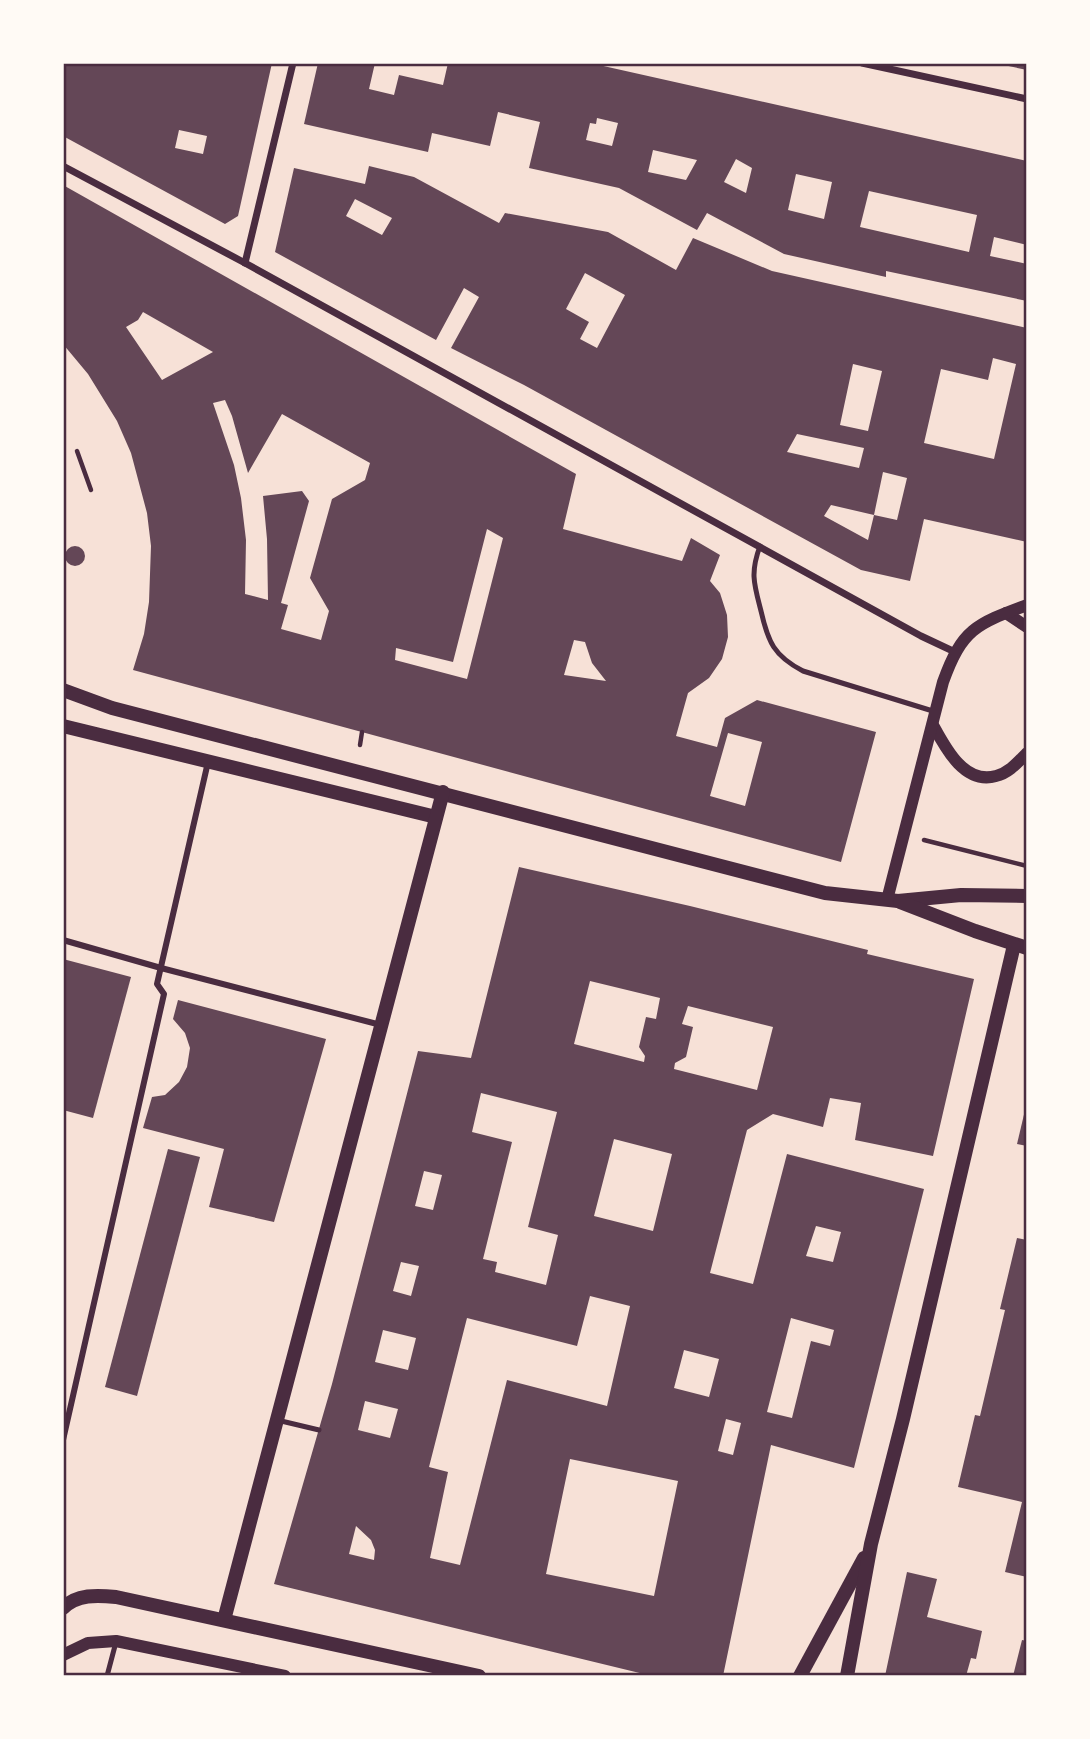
<svg xmlns="http://www.w3.org/2000/svg" width="1090" height="1739" font-family="Helvetica,sans-serif">
<style>
.building{fill:#644757;fill-rule:evenodd}
.lines{fill:none;stroke-linecap:round;stroke-linejoin:round}
.path{stroke:#4a2c40;stroke-width:4.5}
.service{stroke:#4a2c40;stroke-width:5}
.pedestrian{stroke:#4a2c40;stroke-width:6}
.minor{stroke:#4a2c40;stroke-width:7}
.tertiary{stroke:#4a2c40;stroke-width:12}
.secondary{stroke:#4a2c40;stroke-width:14}
.neatline{fill:none;stroke:#4a2c40;stroke-width:2.5}
</style>
<rect width="100%" height="100%" fill="#f7e1d7"/>
<g class="building">
<path d="M63,63H272L238,216L225,224L63,136ZM179,130L207,136L203,154L175,148Z"/>
<path d="M318,63H375L369,89L394,95L399,75L443,85L448,63H590L1027,161V245L994,237L990,256L1027,264V301L886,271V277L784,254L707,213L697,230L619,188L529,168L540,122L498,112L490,146L432,133L428,152L304,124ZM597,118L618,123L612,146L586,140L590,123L596,124ZM653,150L697,160L686,180L648,172ZM736,159L752,168L746,193L724,182ZM796,174L832,182L824,219L788,210ZM869,191L977,215L969,252L860,227Z"/>
<path d="M999,63H1027V70L999,64Z"/>
<path d="M369,166L414,177L499,223L505,213L608,232L676,270L693,238L772,271L1027,328V542L924,519L910,581L861,570L524,385L451,348L479,297L464,288L436,340L275,252L294,168L365,184ZM355,199L392,218L382,235L346,216ZM585,273L625,295L597,348L580,339L589,322L566,309ZM993,358L1016,364L994,459L924,443L941,369L988,380ZM853,364L882,371L868,431L840,425ZM797,434L864,448L859,468L787,452ZM883,472L907,478L897,520L874,515ZM831,505L874,515L868,540L824,516Z"/>
<path d="M63,185L576,474L563,529L682,561L691,538L720,555L710,581L720,593L727,615L728,637L722,659L709,678L688,693L676,736L717,747L725,718L757,700L876,732L841,862L133,670L144,634L149,602L151,546L147,513L131,453L117,421L88,374L63,344ZM143,312L213,352L162,380L126,327L138,320ZM225,400L232,416L248,473L282,414L370,463L365,480L332,499L310,578L329,611L321,640L281,629L288,605L281,603L309,501L302,491L263,496L267,539L268,600L245,594L246,540L241,498L234,465L213,403ZM487,529L503,538L467,679L395,660L396,648L453,662ZM574,640L585,642L592,663L606,681L564,675ZM728,733L762,742L745,806L710,796Z"/>
<circle cx="75" cy="556" r="10"/>
<path d="M519,867L690,906L868,950L867,954L974,979L933,1156L855,1140L861,1103L830,1098L823,1127L773,1114L747,1130L710,1273L753,1284L787,1154L924,1189L854,1468L771,1445L723,1676H652L274,1584L332,1384L418,1051L471,1058ZM590,981L660,998L656,1019L646,1017L639,1047L645,1056L644,1062L574,1044ZM688,1006L773,1027L757,1090L674,1069L675,1063L686,1057L693,1027L682,1024ZM481,1093L557,1112L528,1227L558,1235L546,1285L495,1272L497,1262L483,1259L512,1142L472,1132ZM614,1139L672,1154L653,1231L594,1216ZM424,1171L442,1175L433,1210L415,1206ZM816,1226L841,1232L833,1262L806,1256ZM401,1262L419,1266L411,1296L393,1291ZM590,1296L630,1306L607,1406L507,1380L460,1565L430,1558L448,1472L429,1467L467,1318L577,1346ZM791,1318L834,1330L830,1346L811,1341L792,1418L767,1412ZM383,1330L416,1338L408,1370L375,1362ZM684,1350L719,1359L709,1397L674,1388ZM365,1401L398,1409L390,1438L358,1430ZM726,1419L741,1423L733,1455L718,1451ZM570,1459L678,1481L654,1596L546,1574ZM356,1526L371,1540L375,1550L374,1560L349,1554Z"/>
<path d="M63,959L131,977L93,1118L63,1110Z"/>
<path d="M178,1000L326,1039L274,1222L209,1207L224,1149L143,1128L152,1097L165,1095L179,1082L187,1067L190,1048L185,1033L173,1019Z"/>
<path d="M1026,1106H1027V1146L1017,1144Z"/>
<path d="M168,1149L200,1157L137,1396L105,1387Z"/>
<path d="M1017,1238L1027,1240V1577L1005,1572L1022,1502L958,1487L975,1415L980,1416L1005,1310L1000,1309Z"/>
<path d="M907,1572L937,1579L927,1617L982,1631L976,1659L971,1658L966,1676H885Z"/>
<path d="M1022,1640L1027,1641V1676H1013Z"/>
</g>
<g class="lines">
<g class="path">
<path d="M77,451L91,490"/>
<path d="M360,745L362,732"/>
<path d="M924,840L1027,866"/>
</g>
<g class="service">
<path d="M760,546C750,573 754,584 761,611C768,642 774,656 803,671L936,712"/>
<path d="M277,1420L319,1430"/>
<path d="M107,1676L116,1642"/>
</g>
<g class="pedestrian">
<path d="M63,940L161,968L381,1025"/>
<path d="M63,1440L164,994L157,984L208,762"/>
</g>
<g class="minor">
<path d="M862,63L1027,99"/>
<path d="M63,166L245,263L921,636L955,652"/>
<path d="M245,263L293,63"/>
</g>
<g class="tertiary">
<path d="M1006,613L1027,627"/>
<path d="M933,725C945,747 964,785 996,776C1009,773 1018,762 1027,753"/>
<path d="M887,900L943,682C962,629 976,624 1027,605"/>
<path d="M63,1655L88,1643L116,1641L285,1676"/>
</g>
<g class="secondary">
<path d="M63,690L112,708L825,893L898,901L961,895L1027,896"/>
<path d="M63,726L436,817"/>
<path d="M900,902L975,931L1027,948"/>
<path d="M63,1608C77,1594 97,1595 116,1597L479,1676"/>
<path d="M224,1620L443,792"/>
<path d="M800,1676L864,1558"/>
<path d="M847,1676L871,1544L903,1419L1014,945"/>
</g>
</g>
<rect width="1090" height="1739" fill="none" stroke="#fffaf5" stroke-width="130"/>
<rect x="65" y="65" width="960" height="1609" class="neatline"/>
</svg>
